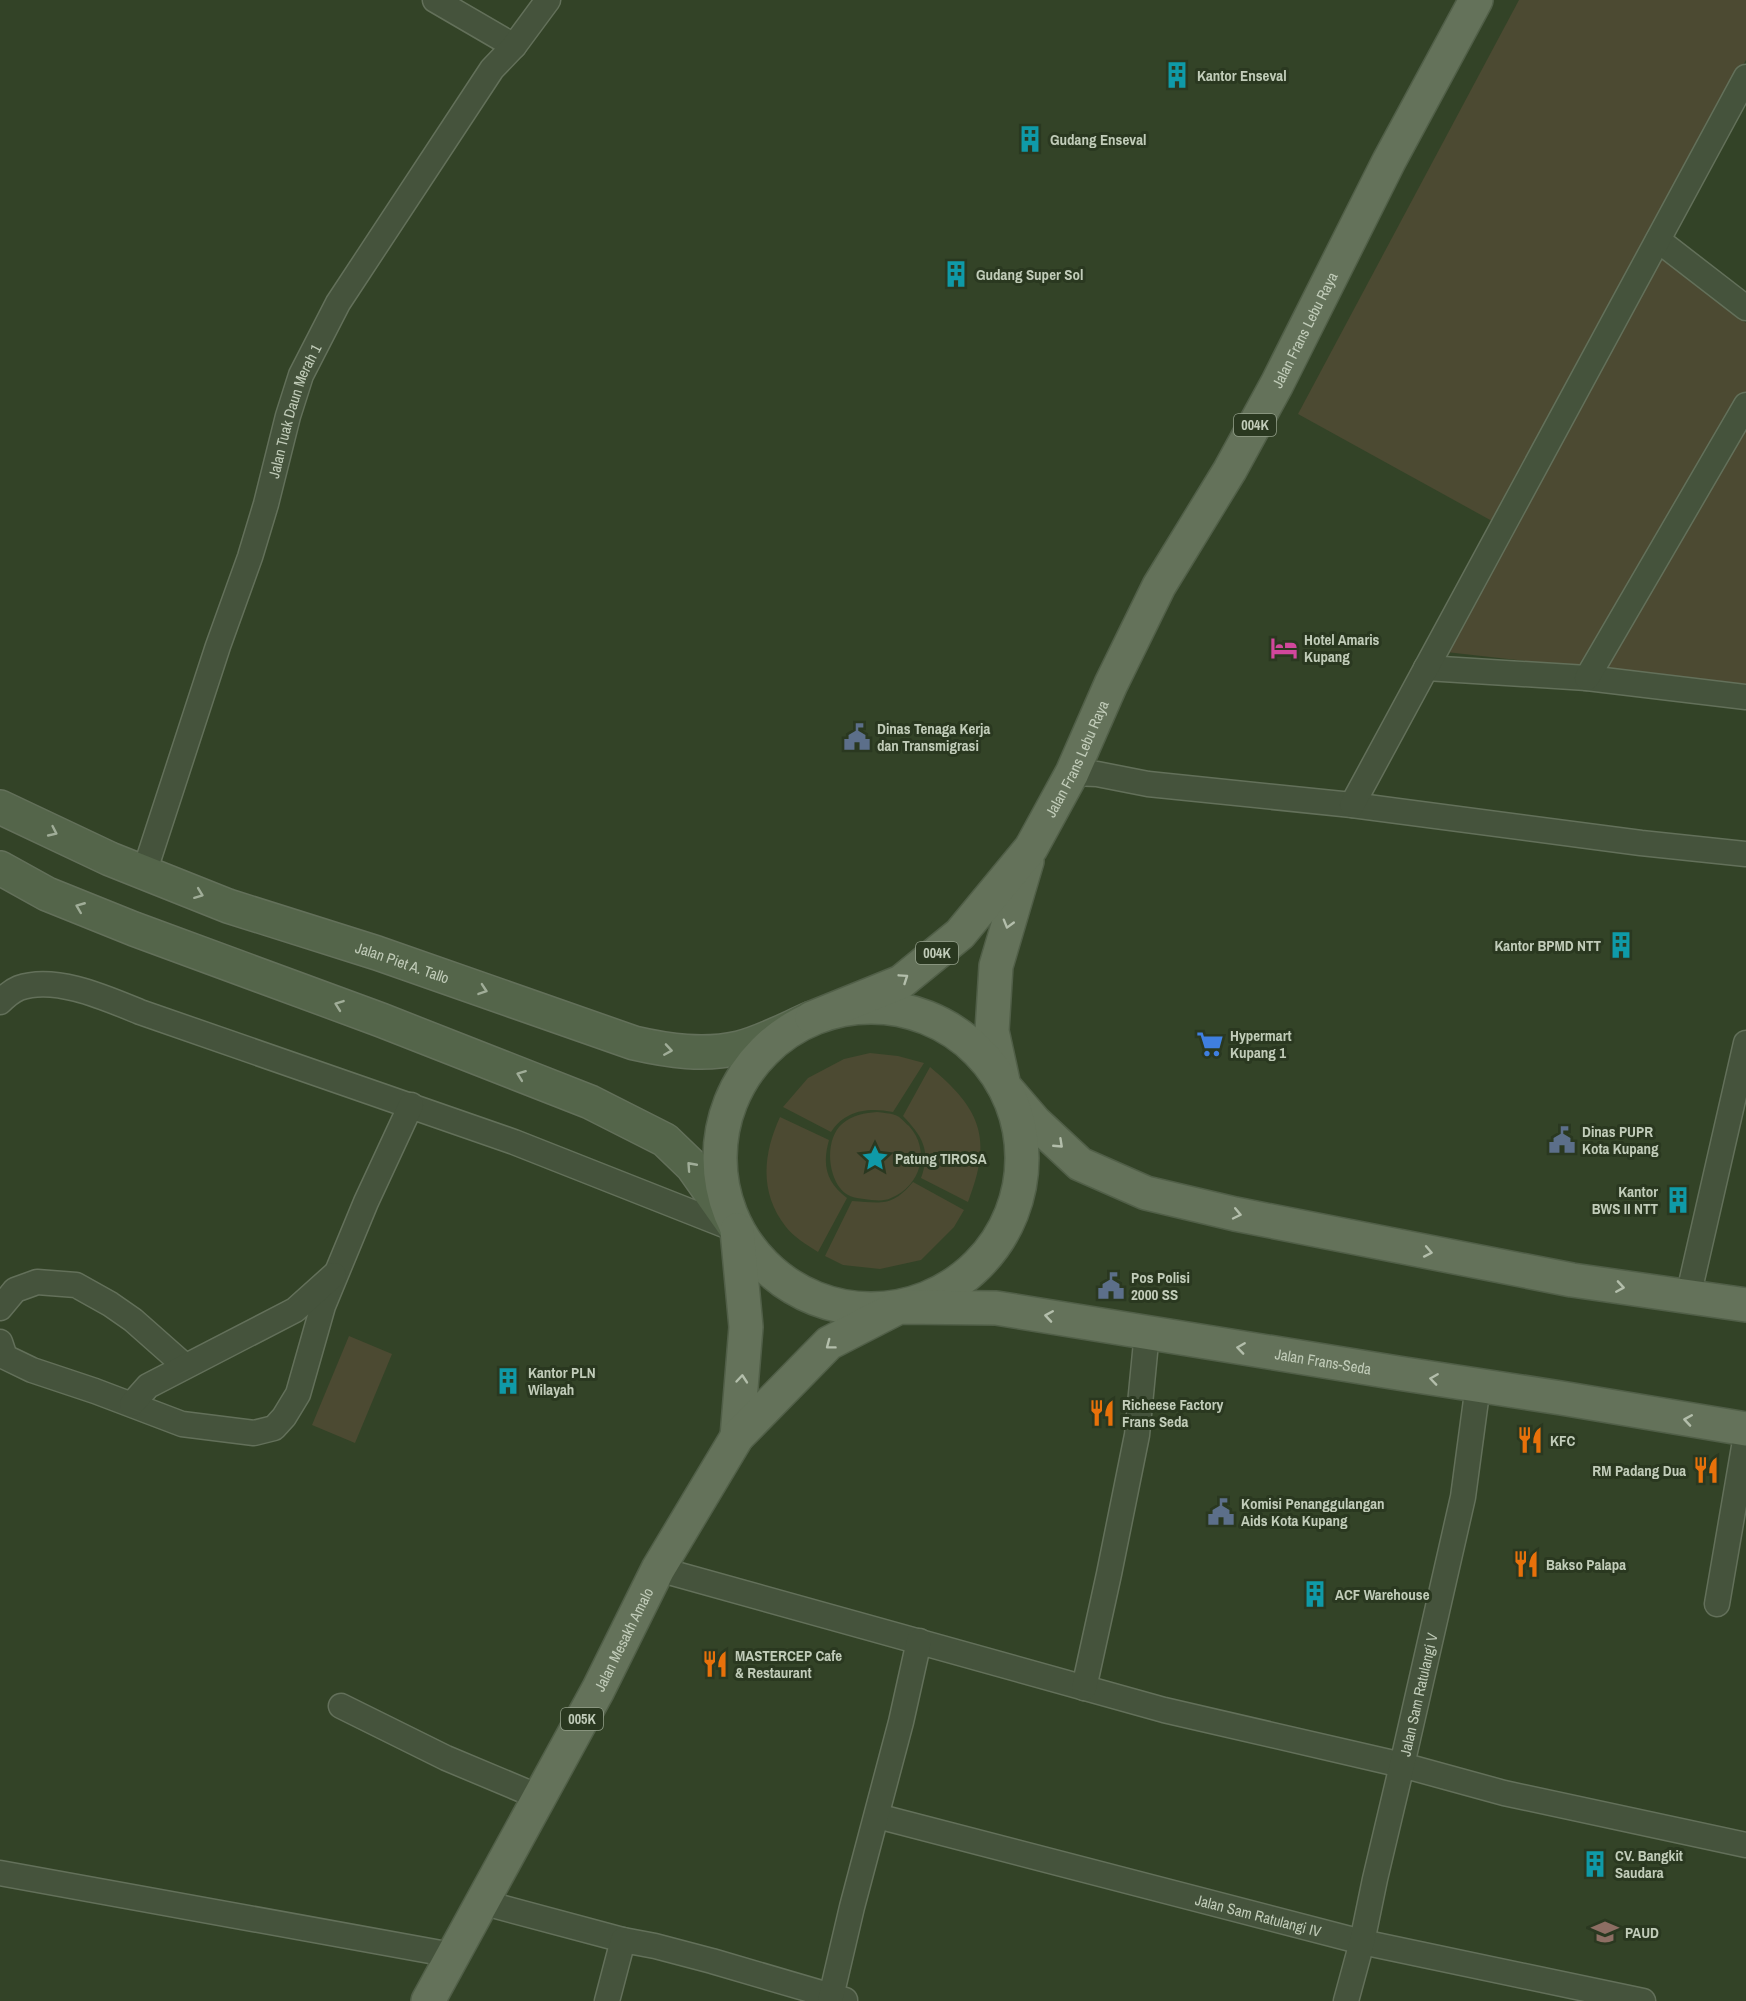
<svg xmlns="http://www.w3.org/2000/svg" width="1746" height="2001" font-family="'Archivo Narrow',sans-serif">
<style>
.green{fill:#4c4a32}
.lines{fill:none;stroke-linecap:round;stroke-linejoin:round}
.street-casing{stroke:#63705a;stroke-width:27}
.secondary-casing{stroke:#63705a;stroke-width:36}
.primary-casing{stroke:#515f48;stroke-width:36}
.street{stroke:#45533c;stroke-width:24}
.secondary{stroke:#54654a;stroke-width:33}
.primary{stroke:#64725a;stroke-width:33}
.oneway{stroke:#a0ad98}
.oneway2{stroke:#b3beab}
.labels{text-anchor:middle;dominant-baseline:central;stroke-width:6;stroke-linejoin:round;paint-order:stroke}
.shield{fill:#2a3820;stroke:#94a08b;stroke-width:1.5}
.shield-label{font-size:14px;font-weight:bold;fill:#c1ccb9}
.poi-label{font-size:15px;font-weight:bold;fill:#c1ccb9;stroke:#2a3820;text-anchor:start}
.street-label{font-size:15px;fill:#c1ccb9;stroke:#2a3820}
</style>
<rect width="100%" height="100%" fill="#334327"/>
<g class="green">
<path d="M1519,0H1746V60L1492,521L1298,414Z"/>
<path d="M1660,253L1746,323V686L1446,652Z"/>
<path d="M870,1053L898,1056L924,1063L893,1112C869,1107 845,1110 831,1132L783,1107L808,1078L844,1059Z"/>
<path d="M930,1067C981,1109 993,1139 968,1202L921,1178C932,1150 921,1135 903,1116Z"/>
<path d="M877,1112C883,1113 890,1113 895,1115C900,1116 905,1123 909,1126C931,1150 921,1186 891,1198C884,1202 872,1200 864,1199C854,1198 846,1196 840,1188C827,1171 826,1138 842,1124C852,1115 865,1113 877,1112Z"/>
<path d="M780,1117L829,1140C822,1165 826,1182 847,1198L818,1252C807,1245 794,1237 786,1227C759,1193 763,1154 780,1117Z"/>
<path d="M913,1182L964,1210L954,1227L921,1260L880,1269L843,1265L825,1256L852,1201C882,1203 892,1207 913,1182Z"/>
<path d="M349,1336L392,1354L355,1443L312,1425Z"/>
</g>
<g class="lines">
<defs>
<g id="street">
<path d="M435,0L514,46"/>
<path d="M1658,240L1746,308"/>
<path d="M1426,668L1587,678L1746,697"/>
<path d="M1587,678L1746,405"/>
<path d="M1072,773L1097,774L1148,784L1352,805L1641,843L1746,854"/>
<path d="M1352,805L1746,77"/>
<path id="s1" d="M144,873L218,646L250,557L266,504L288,416L301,375L338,303L492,69L514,46L548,0"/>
<path d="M0,1002C5,997 12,991 19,988C55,975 106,998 140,1012L514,1142L737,1230"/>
<path d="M1688,1297L1746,1043"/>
<path d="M0,1308L15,1290L37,1282L76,1285L110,1304L133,1320L185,1366"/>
<path d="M0,1342L5,1357L32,1370L95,1391L182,1424L254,1433L274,1428L284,1417L298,1394L323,1306L366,1202L411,1105"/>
<path d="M132,1404L148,1386L295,1310L334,1275"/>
<path d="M658,1569L1164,1710L1402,1765L1504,1793L1746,1845"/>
<path d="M1717,1604L1746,1435"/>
<path d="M1084,1688L1109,1574L1137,1435L1147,1332"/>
<path d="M341,1706L446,1758L539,1797"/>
<path id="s2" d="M877,1816L1362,1942L1643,2001"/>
<path d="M0,1873L452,1955"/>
<path d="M481,1902L623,1940"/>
<path d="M607,2001L623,1940L655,1946L712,1961L845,2000"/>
<path d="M830,2001L852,1907L901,1722L919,1641"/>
<path id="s3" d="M1346,2001L1362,1942L1375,1879L1402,1765L1463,1497L1478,1385"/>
</g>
<g id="secondary">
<path id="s4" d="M0,807L110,859L228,906L377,953L634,1043C669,1051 704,1056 739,1048C763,1042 789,1028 812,1018"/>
<path d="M0,868L47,894L134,929L381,1020L590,1102L665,1140L692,1166L737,1230"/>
</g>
<g id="primary">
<path d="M1027,861L996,966L992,1031L1004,1086L1035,1122L1080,1164L1146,1193L1235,1214L1572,1280L1746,1305"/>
<circle cx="871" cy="1158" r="151"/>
<path id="s5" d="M812,1018L901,982L960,934L1031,848L1072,773L1111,684L1159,586L1230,470L1277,384L1389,161L1476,0"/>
<path d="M737,1437L746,1327L737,1230"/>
<path id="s6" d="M428,2001L598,1690L658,1569L737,1437L829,1343L899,1307L996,1308L1398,1373L1561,1398L1746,1429"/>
</g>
</defs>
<use href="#street" class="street-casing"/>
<use href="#secondary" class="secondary-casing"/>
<use href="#primary" class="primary-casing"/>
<use href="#street" class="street"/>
<use href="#secondary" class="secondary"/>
<use href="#primary" class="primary"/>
</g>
<defs><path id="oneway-chevron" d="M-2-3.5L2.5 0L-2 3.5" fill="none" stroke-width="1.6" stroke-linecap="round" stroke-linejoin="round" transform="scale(1.5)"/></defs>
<g class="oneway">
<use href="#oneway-chevron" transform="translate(53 832) rotate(25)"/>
<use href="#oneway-chevron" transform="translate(199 894) rotate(21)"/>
<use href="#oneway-chevron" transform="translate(80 907) rotate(-158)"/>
<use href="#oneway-chevron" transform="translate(483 990) rotate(19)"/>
<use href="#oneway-chevron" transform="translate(339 1005) rotate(-160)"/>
<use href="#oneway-chevron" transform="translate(668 1050) rotate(9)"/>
<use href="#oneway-chevron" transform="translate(521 1075) rotate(-159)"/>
<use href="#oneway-chevron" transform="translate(691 1166) rotate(-132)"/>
</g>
<g class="oneway2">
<use href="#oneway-chevron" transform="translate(1008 924) rotate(106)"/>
<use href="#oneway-chevron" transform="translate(904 978) rotate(-34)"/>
<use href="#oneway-chevron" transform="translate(1059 1144) rotate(43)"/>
<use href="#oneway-chevron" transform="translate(1237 1214) rotate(12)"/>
<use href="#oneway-chevron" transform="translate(1428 1252) rotate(11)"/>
<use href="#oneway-chevron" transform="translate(1620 1287) rotate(9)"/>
<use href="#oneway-chevron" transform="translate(1049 1316) rotate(-171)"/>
<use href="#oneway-chevron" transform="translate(830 1345) rotate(143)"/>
<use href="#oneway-chevron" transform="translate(1241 1348) rotate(-172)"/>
<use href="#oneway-chevron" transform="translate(742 1379) rotate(-85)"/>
<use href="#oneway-chevron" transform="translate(1434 1379) rotate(-172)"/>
<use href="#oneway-chevron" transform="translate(1688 1420) rotate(-171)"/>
</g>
<defs>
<symbol id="building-bare" viewBox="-9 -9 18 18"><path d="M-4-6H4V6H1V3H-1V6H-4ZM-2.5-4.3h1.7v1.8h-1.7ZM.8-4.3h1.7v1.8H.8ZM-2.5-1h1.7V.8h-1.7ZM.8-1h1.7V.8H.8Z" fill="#0f9aa8" stroke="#2a3820" stroke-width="2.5" paint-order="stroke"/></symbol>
<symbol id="hotel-bare" viewBox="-9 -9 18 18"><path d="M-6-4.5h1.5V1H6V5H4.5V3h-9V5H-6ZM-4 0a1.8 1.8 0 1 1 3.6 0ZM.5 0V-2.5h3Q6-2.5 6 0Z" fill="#d1479c" stroke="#2a3820" stroke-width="2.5" paint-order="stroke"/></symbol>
<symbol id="civic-bare" viewBox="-9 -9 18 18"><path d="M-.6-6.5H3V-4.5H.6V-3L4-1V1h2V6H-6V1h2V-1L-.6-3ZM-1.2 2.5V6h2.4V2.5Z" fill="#5c6f8a" stroke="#2a3820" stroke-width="2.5" paint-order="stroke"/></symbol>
<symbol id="supermarket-bare" viewBox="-9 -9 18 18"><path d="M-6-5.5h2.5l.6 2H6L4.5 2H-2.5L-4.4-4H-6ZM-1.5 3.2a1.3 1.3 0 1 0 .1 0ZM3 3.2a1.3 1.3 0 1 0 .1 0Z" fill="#3f7fe0" stroke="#2a3820" stroke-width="2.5" paint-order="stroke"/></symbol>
<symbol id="sight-bare" viewBox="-9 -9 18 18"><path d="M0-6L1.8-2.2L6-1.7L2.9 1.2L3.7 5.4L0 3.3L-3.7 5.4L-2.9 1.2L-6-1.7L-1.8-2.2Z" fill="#0f9aa8" stroke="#2a3820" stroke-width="2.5" paint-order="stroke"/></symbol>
<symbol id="restaurant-bare" viewBox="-9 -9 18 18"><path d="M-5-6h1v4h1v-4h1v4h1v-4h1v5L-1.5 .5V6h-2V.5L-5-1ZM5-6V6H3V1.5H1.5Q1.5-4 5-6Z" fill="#e8710a" stroke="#2a3820" stroke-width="2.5" paint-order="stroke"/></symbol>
<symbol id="school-bare" viewBox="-9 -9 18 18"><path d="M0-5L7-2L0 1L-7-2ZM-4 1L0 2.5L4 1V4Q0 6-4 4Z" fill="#8d6e63" stroke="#2a3820" stroke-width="2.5" paint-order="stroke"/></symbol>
</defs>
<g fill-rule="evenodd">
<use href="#building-bare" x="1158" y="56" width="38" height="38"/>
<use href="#building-bare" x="1011" y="120" width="38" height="38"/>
<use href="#building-bare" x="937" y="255" width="38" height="38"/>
<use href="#hotel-bare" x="1265" y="629" width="38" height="38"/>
<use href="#civic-bare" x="838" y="718" width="38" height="38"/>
<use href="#building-bare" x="1602" y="926" width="38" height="38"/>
<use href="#supermarket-bare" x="1191" y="1025" width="38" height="38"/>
<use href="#civic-bare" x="1543" y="1121" width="38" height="38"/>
<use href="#sight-bare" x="856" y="1139" width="38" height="38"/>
<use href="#building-bare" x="1659" y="1181" width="38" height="38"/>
<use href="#civic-bare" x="1092" y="1267" width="38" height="38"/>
<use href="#building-bare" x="489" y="1362" width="38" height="38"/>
<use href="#restaurant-bare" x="1083" y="1394" width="38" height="38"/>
<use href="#restaurant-bare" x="1511" y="1421" width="38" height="38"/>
<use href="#restaurant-bare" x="1687" y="1451" width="38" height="38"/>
<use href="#civic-bare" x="1202" y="1493" width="38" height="38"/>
<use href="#restaurant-bare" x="1507" y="1545" width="38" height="38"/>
<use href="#building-bare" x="1296" y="1575" width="38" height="38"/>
<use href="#restaurant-bare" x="696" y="1645" width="38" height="38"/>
<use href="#building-bare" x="1576" y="1845" width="38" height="38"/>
<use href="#school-bare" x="1586" y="1913" width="38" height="38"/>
</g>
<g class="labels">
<g class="shield">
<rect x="1234" y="414" width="42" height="22" rx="4.5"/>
<rect x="916" y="942" width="42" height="22" rx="4.5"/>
<rect x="561" y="1708" width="42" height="22" rx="4.5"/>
</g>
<g class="shield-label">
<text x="1255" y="425">004K</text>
<text x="937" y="953">004K</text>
<text x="582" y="1719">005K</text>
</g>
<g class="poi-label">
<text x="1197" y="75">Kantor Enseval</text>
<text x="1050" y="139">Gudang Enseval</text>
<text x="976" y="274">Gudang Super Sol</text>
<text x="1304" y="639">Hotel Amaris<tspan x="1304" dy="17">Kupang</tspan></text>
<text x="877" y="728">Dinas Tenaga Kerja<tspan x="877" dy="17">dan Transmigrasi</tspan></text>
<text x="1601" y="945" text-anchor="end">Kantor BPMD NTT</text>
<text x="1230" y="1035">Hypermart<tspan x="1230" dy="17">Kupang 1</tspan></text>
<text x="1582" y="1131">Dinas PUPR<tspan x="1582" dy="17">Kota Kupang</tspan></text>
<text x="895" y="1158">Patung TIROSA</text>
<text x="1658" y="1191" text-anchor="end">Kantor<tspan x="1658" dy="17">BWS II NTT</tspan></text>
<text x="1131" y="1277">Pos Polisi<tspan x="1131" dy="17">2000 SS</tspan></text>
<text x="528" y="1372">Kantor PLN<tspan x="528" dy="17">Wilayah</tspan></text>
<text x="1122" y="1404">Richeese Factory<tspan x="1122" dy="17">Frans Seda</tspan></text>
<text x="1550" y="1440">KFC</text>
<text x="1686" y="1470" text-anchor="end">RM Padang Dua</text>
<text x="1241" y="1503">Komisi Penanggulangan<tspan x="1241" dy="17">Aids Kota Kupang</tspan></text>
<text x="1546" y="1564">Bakso Palapa</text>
<text x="1335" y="1594">ACF Warehouse</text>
<text x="735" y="1655">MASTERCEP Cafe<tspan x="735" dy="17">&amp; Restaurant</tspan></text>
<text x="1615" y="1855">CV. Bangkit<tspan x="1615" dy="17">Saudara</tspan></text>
<text x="1625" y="1932">PAUD</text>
</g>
<g class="street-label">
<text stroke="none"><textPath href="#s5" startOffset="870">Jalan Frans Lebu Raya</textPath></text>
<text stroke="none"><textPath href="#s1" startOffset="486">Jalan Tuak Daun Merah 1</textPath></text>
<text stroke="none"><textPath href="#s5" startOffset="384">Jalan Frans Lebu Raya</textPath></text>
<text stroke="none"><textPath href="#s4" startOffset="432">Jalan Piet A. Tallo</textPath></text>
<text stroke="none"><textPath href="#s6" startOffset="1282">Jalan Frans-Seda</textPath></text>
<text stroke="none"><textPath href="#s6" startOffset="411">Jalan Mesakh Amalo</textPath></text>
<text stroke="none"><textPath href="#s3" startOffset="315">Jalan Sam Ratulangi V</textPath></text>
<text stroke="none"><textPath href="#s2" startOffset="394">Jalan Sam Ratulangi IV</textPath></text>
</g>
</g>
</svg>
